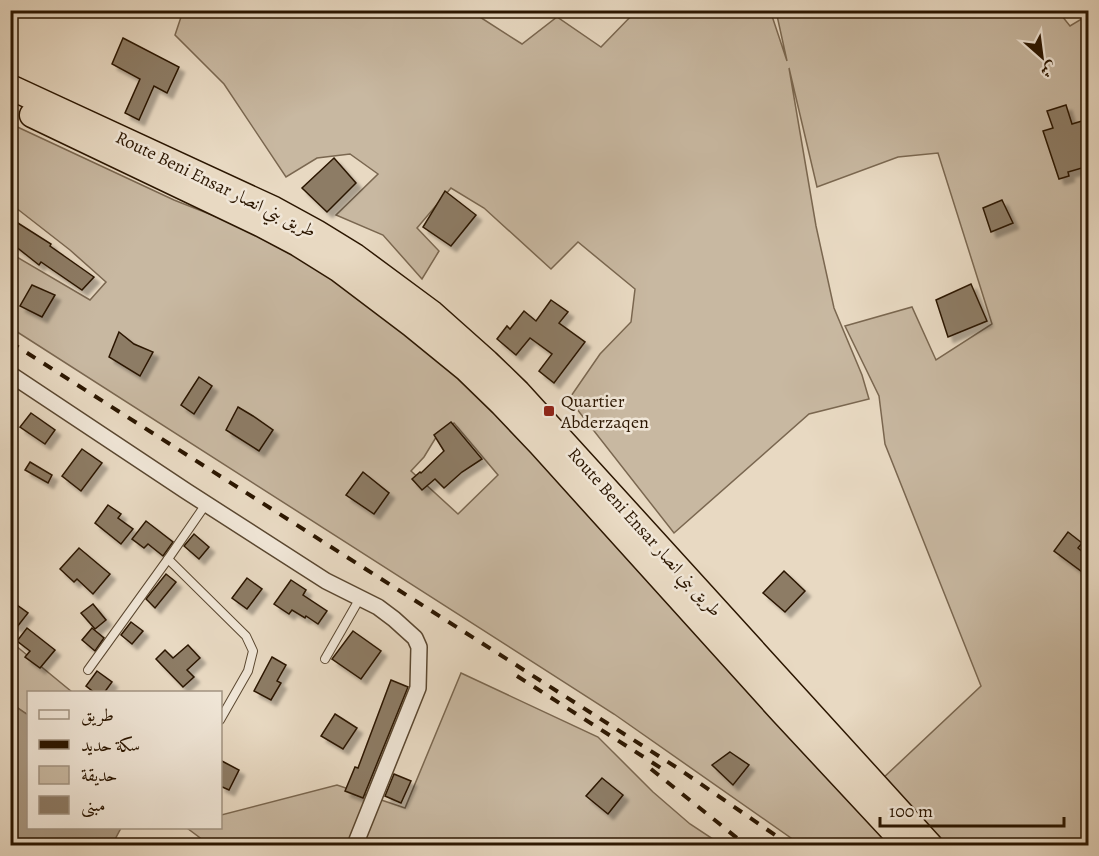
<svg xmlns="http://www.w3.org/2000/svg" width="1099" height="856" font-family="Alegreya,Amiri,serif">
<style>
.green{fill:#c8b8a1;stroke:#7a6750;stroke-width:1.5;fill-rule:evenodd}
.water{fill:#a89780;stroke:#76634d;stroke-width:1.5}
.building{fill:#8d7b65;stroke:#2b1600;stroke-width:1.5;filter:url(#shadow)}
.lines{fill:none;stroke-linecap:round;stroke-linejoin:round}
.service-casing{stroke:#5a4730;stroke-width:10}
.minor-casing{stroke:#5a4730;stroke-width:18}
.trunk-casing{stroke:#2b1600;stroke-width:27}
.service{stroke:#f0e6d7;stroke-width:8}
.minor{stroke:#f0e6d7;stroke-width:15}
.trunk{stroke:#e8d9c2;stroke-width:24}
.rail{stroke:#2b1600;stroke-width:4;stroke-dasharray:10 10;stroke-linecap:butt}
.poi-dot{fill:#8f2418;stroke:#f0e6d7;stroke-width:2}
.labels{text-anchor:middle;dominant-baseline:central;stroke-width:5;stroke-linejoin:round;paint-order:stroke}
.street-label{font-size:18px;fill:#2b1600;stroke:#f0e6d7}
.poi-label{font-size:18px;fill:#2b1600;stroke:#f0e6d7;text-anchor:start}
</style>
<defs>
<filter id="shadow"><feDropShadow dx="5.5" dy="5.5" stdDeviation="1.5" flood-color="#0004"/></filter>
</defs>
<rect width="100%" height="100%" fill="#e8d9c2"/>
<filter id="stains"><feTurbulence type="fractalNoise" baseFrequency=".00333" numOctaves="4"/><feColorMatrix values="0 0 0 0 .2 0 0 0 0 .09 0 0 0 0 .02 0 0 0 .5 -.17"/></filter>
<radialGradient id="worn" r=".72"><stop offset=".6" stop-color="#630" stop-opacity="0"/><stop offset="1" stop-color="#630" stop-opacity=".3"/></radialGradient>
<g class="green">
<path d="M469,10L522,44L557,17L601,47L636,11L770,10L787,61L776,11H1058L1070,26L1088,15V845H941L881,780L981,686L885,444L879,396L845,326L912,307L936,360L992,324L938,153L898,157L817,187L789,68L816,226L834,308L862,375L869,399L809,414L674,533L569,399L600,354L631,322L635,289L578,242L551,269L484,208L451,188L417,228L439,251L422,279L383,235L336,215L378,174L350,154L317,158L286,177L224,84L175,35L183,11Z"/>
<path d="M11,124L174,200L295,248L456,369L899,845H801L614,714L11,328L10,253L90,300L106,282L70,250L11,204ZM454,423L498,475L458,514L411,471L424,457L438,434Z"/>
<path d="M10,641L72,692H28V715L11,703Z"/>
<path d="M461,673L598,737L653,792L690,824L722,845L211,846L187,828H220L221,815L337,785L405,808Z"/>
</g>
<path class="water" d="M10,703L28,715V828H121L112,845H11Z"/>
<g class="building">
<path d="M123,38L179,67L167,93L154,86L139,120L125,113L140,79L112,64Z"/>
<path d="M1066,105L1072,124L1082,121L1089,140V166L1068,172L1069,176L1059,179L1043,131L1053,128L1047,111Z"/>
<path d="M334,158L356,183L327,212L302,188Z"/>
<path d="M445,191L476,215L451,246L423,227Z"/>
<path d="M1002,200L1013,223L991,232L983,208Z"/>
<path d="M10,218L51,244L50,246L94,277L82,290L41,262L39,265L10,242Z"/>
<path d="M971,284L987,321L948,337L936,300Z"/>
<path d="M32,285L55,295L42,317L20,306Z"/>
<path d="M551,300L568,312L559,323L585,342L554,383L539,371L552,354L530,338L516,355L497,339L507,326L510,329L524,311L536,321Z"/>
<path d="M119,332L134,344L153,352L140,376L109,357Z"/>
<path d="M199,377L212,386L194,414L181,405Z"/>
<path d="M238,407L253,416L273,430L259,451L226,430Z"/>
<path d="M31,413L55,430L45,444L20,427Z"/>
<path d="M451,422L482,459L462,472L444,488L435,479L422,490L412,479L420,472L421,473L444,451L434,435Z"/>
<path d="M82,449L102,463L81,491L62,476Z"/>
<path d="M30,462L52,475L48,483L25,470Z"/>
<path d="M363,472L389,493L374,514L346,495Z"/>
<path d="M108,505L121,514L118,518L133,529L121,544L95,523Z"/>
<path d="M146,521L173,542L163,556L148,544L144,548L132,539Z"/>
<path d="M1068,532L1082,543L1078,548L1089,557V577L1054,551Z"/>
<path d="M194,534L209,547L199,559L184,546Z"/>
<path d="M79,548L110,574L93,594L77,579L74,582L60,569Z"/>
<path d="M784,571L805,591L785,612L763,593Z"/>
<path d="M166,574L176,582L155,608L146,599Z"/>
<path d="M247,578L262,589L247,609L232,598Z"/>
<path d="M291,580L306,590L303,595L327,611L318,624L306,616L305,618L292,610L289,614L274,604Z"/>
<path d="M10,600L28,613L17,627L10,622Z"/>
<path d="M93,604L106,620L95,629L81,613Z"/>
<path d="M131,622L143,631L132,644L121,635Z"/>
<path d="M27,628L55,650L40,668L25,657L30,651L17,641Z"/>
<path d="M92,628L104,638L95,651L82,640Z"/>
<path d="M353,631L381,651L361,679L332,659Z"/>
<path d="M188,645L200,658L187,670L194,677L183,687L156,659L165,650L173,658Z"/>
<path d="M272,657L286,665L277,681L281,683L271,700L254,691Z"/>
<path d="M97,671L112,682L104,693H95L86,686Z"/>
<path d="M391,680L408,687L363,798L345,791L355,767L358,768Z"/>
<path d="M335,714L357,728L343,749L321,736Z"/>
<path d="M730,752L749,765L733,785L712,765Z"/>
<path d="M220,760L239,770L229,790L220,786Z"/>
<path d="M394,774L411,781L401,803L385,796Z"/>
<path d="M602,778L623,795L608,814L586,796Z"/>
</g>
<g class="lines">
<defs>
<g id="service">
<path d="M168,559L246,636L253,651L248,671L220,720"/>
<path d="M325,659L360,598"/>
<path d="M88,670L168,559L206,504"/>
</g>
<path id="minor" d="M10,374L186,491L326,581L378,607L394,619L415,638L419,647L418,688L357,840"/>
<g id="trunk">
<path d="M10,87L274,209L316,232L355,256L432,313L487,362L518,392L931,846"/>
<path d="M32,115L260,224L298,244L338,269L412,325L466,369L502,404L540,444L783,713L907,846"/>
</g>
</defs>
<use href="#service" class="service-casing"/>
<use href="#minor" class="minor-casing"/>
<use href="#trunk" class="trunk-casing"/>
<use href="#service" class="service"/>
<use href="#minor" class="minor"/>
<use href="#trunk" class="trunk"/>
<g class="rail">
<path d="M10,342L679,769L791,846"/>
<path d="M517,676L664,770"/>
<path d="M651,769L747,846"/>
</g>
</g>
<rect class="poi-dot" x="543" y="405" width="12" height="12" rx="3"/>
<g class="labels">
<g class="street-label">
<text transform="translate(216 184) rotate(26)">Route Beni Ensar طريق بني انصار</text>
<text transform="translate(645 532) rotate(48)">Route Beni Ensar طريق بني انصار</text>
</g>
<g class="poi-label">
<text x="561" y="401">Quartier<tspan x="561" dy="21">Abderzaqen</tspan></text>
</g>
</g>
<rect width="1099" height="856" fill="none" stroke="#e8d9c2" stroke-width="36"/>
<rect x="12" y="12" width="1075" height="832" fill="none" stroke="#2b1600" stroke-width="3"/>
<rect x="18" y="18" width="1063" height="820" fill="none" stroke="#2b1600" stroke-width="1.5"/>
<rect x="27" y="691" width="195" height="138" fill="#f0e6d7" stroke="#a19381" stroke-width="1.5"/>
<rect x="39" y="710" width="30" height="9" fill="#f0e6d7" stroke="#a19381" stroke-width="1.5"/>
<text x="81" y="721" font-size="18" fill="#2b1600">طريق</text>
<rect x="39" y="740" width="30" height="9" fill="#2b1600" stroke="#a19381" stroke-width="1.5"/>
<text x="81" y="751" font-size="18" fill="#2b1600">سكة حديد</text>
<rect x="39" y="766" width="30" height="18" fill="#c8b8a1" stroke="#a19381" stroke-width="1.5"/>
<text x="81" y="781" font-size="18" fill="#2b1600">حديقة</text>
<rect x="39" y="796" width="30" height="18" fill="#8d7b65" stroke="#a19381" stroke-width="1.5"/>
<text x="81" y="811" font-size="18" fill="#2b1600">مبنى</text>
<g transform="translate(1042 57) rotate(152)" stroke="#f0e6d7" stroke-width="4.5" paint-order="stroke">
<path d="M0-4.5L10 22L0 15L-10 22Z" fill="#2b1600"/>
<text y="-9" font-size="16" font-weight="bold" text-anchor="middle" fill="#2b1600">ش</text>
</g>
<path d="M880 817v9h184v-9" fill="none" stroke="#2b1600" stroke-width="3"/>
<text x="889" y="817" font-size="18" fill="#2b1600" stroke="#f0e6d7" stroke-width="4.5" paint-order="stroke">100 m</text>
<rect width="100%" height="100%" filter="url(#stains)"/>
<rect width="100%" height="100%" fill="url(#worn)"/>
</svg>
